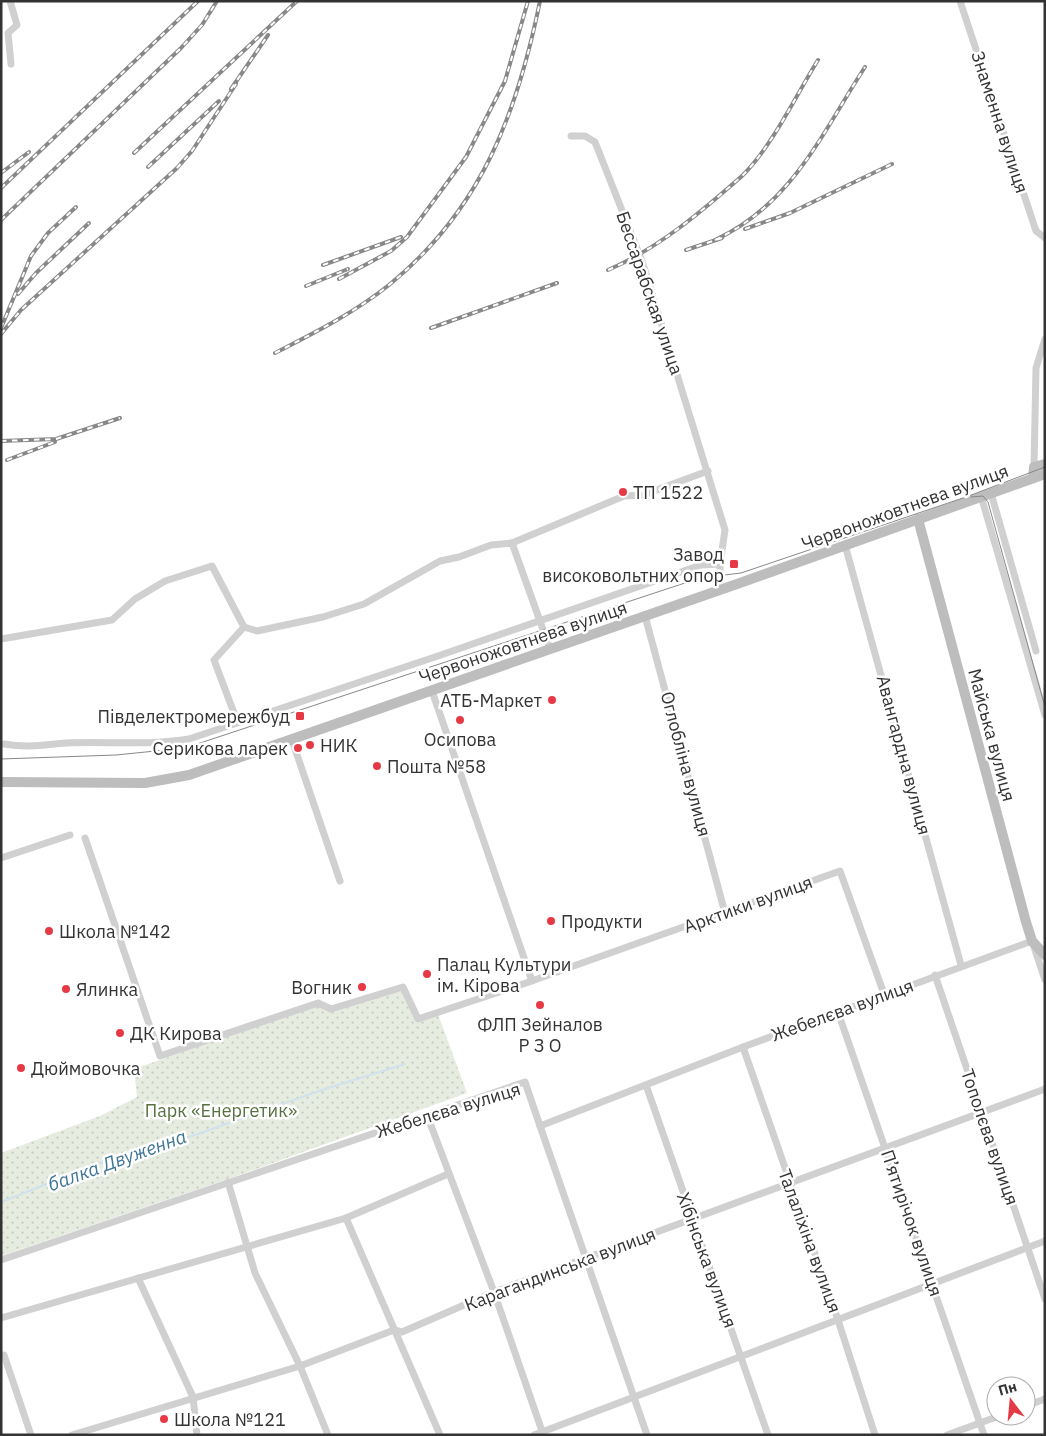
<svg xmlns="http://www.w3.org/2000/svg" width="1046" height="1436" font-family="'IBM Plex Sans',sans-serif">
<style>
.park{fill:url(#park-dots)}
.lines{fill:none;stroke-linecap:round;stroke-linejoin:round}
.stream{stroke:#cfe2ee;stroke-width:2}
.street{stroke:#d0d0d0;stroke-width:7}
.secondary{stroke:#bdbdbd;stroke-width:10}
.tram{stroke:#888;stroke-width:1}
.rail-casing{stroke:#888;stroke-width:4}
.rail{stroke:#fff;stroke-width:2;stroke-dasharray:5.5;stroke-linecap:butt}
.poi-dot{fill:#e63946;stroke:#fff;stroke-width:2}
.labels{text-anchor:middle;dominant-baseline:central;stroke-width:5;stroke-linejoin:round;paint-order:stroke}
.street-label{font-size:18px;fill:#333;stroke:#fff}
.poi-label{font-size:18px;fill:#333;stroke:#fff;text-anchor:start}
.park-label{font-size:18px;fill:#56703f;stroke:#fff}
.water-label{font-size:19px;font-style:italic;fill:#3f7597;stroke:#fff}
</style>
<defs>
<pattern id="park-dots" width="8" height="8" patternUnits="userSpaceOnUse" patternTransform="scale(1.25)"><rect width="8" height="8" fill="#e6ecdf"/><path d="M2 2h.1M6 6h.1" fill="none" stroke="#c6cbc0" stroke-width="1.8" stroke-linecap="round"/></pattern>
</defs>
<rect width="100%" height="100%" fill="#fff"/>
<path class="park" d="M402,989L417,1021L438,1014L467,1093L228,1179L1,1256V1153L100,1116L137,1097L134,1069L318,1005L330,1011Z"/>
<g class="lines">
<path class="stream" d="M1,1202L113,1158L192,1136L322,1090L405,1064"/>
<g class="street">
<path d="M10,1L17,25L8,33L11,64"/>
<path d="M960,1L1036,231L1045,238"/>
<path d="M571,136H585L595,142L642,261L725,530L720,564V590"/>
<path d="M1034,467L1036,368L1045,339"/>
<path d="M991,493L1036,651"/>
<path d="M981,496L1045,715"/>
<path d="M512,543L624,496L643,495L708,471"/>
<path d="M845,545L961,965"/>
<path d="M645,616L725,913"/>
<path d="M1,639L112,620L135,599L165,581L212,566L244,627"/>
<path d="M432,691L532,981"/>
<path d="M237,721L214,660L244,627L257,631L323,617L364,604L440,561L459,557L491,545L512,543L550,649"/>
<path d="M292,740L340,881"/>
<path d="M4,744C29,748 42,745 66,743C107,741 147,746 189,739L435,657L701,565L720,564"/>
<path d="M85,838L160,1056L318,1003L331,1009L403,987L418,1019L526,983L840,871L884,994"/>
<path d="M1,858L70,835"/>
<path d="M935,975L1045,1299"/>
<path d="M838,1012L984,1435"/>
<path d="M743,1047L838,1320L875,1435"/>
<path d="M646,1085L768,1435"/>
<path d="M427,1115L494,1292L543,1434"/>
<path d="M540,1126L647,1435"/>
<path d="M228,1182L255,1273L300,1366L328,1435"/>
<path d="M346,1218L440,1435"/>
<path d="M1,1260L525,1082L540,1126L743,1047L1032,941L1045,980"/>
<path d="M138,1278L193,1397L197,1435"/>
<path d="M1,1318L346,1218L448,1174"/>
<path d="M1,1356L4,1355L31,1435"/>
<path d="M1026,1406L1045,1399"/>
<path d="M72,1435L300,1366L394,1330L402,1332L494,1292L1045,1089"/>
<path d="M534,1435L1045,1241"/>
<path d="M947,1435L999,1416"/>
</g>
<g class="secondary">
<path d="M1033,478L1034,467L1045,464"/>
<path d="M918,519L1026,922L1032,941L1045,955"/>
<path d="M1,782L145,783L189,775L737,584L1045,474"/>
</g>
<g class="tram">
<path d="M971,497L983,496L988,502L1045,707"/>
<path d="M1,759L116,755L185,748L700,578L741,573L966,497L1045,467"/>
</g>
<defs>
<g id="rail">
<path d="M231,89L268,35"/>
<path d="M134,153L297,1"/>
<path d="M148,167L219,101"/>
<path d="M1,173L29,152"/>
<path d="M1,188L198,1"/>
<path d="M1,220L181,48L202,25L217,1"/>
<path d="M745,229L790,213L892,164"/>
<path d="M715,240C792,204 821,135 865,67"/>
<path d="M686,250L722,238"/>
<path d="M323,265L401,237"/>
<path d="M608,270C659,248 701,212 742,176C773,145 795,97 818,60"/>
<path d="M339,279L391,251L407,237L466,157L505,81L528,1"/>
<path d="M306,286L348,269"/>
<path d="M18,294L36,273L89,223"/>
<path d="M1,328L31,256L48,233L76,207"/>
<path d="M431,328L557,283"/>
<path d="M1,334L21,310L177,168L192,151L236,84"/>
<path d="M275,353C314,333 354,313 389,285C481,210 517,114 540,1"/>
<path d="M1,441L56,439L120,418"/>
<path d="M7,460L55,442"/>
</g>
</defs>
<use href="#rail" class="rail-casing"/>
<use href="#rail" class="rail"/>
</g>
<g class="poi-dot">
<circle cx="623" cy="492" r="5"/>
<rect x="729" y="559" width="10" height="10" rx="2.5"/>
<circle cx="552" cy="700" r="5"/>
<rect x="295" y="711" width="10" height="10" rx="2.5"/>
<circle cx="460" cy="720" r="5"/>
<circle cx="310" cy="745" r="5"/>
<circle cx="298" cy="748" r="5"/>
<circle cx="377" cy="766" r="5"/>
<circle cx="551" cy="921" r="5"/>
<circle cx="49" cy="931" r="5"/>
<circle cx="427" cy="974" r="5"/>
<circle cx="362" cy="987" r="5"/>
<circle cx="66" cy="989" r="5"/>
<circle cx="540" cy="1005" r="5"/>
<circle cx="120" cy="1033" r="5"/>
<circle cx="21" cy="1068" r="5"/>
<circle cx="164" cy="1419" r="5"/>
</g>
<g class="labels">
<g class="street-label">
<text transform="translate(1000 122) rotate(72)">Знаменна вулиця</text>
<text transform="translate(650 293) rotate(71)">Бессарабская улица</text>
<text transform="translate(905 507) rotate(-20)">Червоножовтнева вулиця</text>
<text transform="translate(523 642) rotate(-19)">Червоножовтнева вулиця</text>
<text transform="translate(992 735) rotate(75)">Майська вулиця</text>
<text transform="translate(904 755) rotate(75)">Авангардна вулиця</text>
<text transform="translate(686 764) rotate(75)">Оглобліна вулиця</text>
<text transform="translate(748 904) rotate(-20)">Арктики вулиця</text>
<text transform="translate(842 1010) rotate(-20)">Жебелєва вулиця</text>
<text transform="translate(448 1110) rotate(-17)">Жебелєва вулиця</text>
<text transform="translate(990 1137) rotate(71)">Тополєва вулиця</text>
<text transform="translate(912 1223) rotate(71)">П’ятирічок вулиця</text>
<text transform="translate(810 1241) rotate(70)">Талаліхіна вулиця</text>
<text transform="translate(707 1260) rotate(70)">Хібінська вулиця</text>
<text transform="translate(560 1269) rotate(-21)">Карагандинська вулиця</text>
</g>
<g class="poi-label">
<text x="633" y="492">ТП 1522</text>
<text x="724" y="554" text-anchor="end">Завод<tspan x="724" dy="21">високовольтних опор</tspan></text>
<text x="542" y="700" text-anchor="end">АТБ-Маркет</text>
<text x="290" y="716" text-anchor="end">Півделектромережбуд</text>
<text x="460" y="739" text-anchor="middle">Осипова</text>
<text x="320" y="745">НИК</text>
<text x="288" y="748" text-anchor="end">Серикова ларек</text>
<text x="387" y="766">Пошта №58</text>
<text x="561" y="921">Продукти</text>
<text x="59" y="931">Школа №142</text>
<text x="437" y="964">Палац Культури<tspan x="437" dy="21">ім. Кірова</tspan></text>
<text x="352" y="987" text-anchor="end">Вогник</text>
<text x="76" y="989">Ялинка</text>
<text x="540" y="1024" text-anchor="middle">ФЛП Зейналов<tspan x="540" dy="21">Р З О</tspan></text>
<text x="130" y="1033">ДК Кирова</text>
<text x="31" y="1068">Дюймовочка</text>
<text x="174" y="1419">Школа №121</text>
</g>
<g class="park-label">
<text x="221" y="1110">Парк «Енергетик»</text>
</g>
<g class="water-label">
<text transform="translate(117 1160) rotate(-20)">балка Двуженна</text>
</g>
</g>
<rect width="1046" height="1436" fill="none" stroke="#333333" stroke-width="5"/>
<g transform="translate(1011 1401) rotate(344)"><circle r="24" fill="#ffffff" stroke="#adadad"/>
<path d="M0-4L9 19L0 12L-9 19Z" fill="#e63946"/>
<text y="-8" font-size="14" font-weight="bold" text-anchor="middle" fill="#333333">Пн</text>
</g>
</svg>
